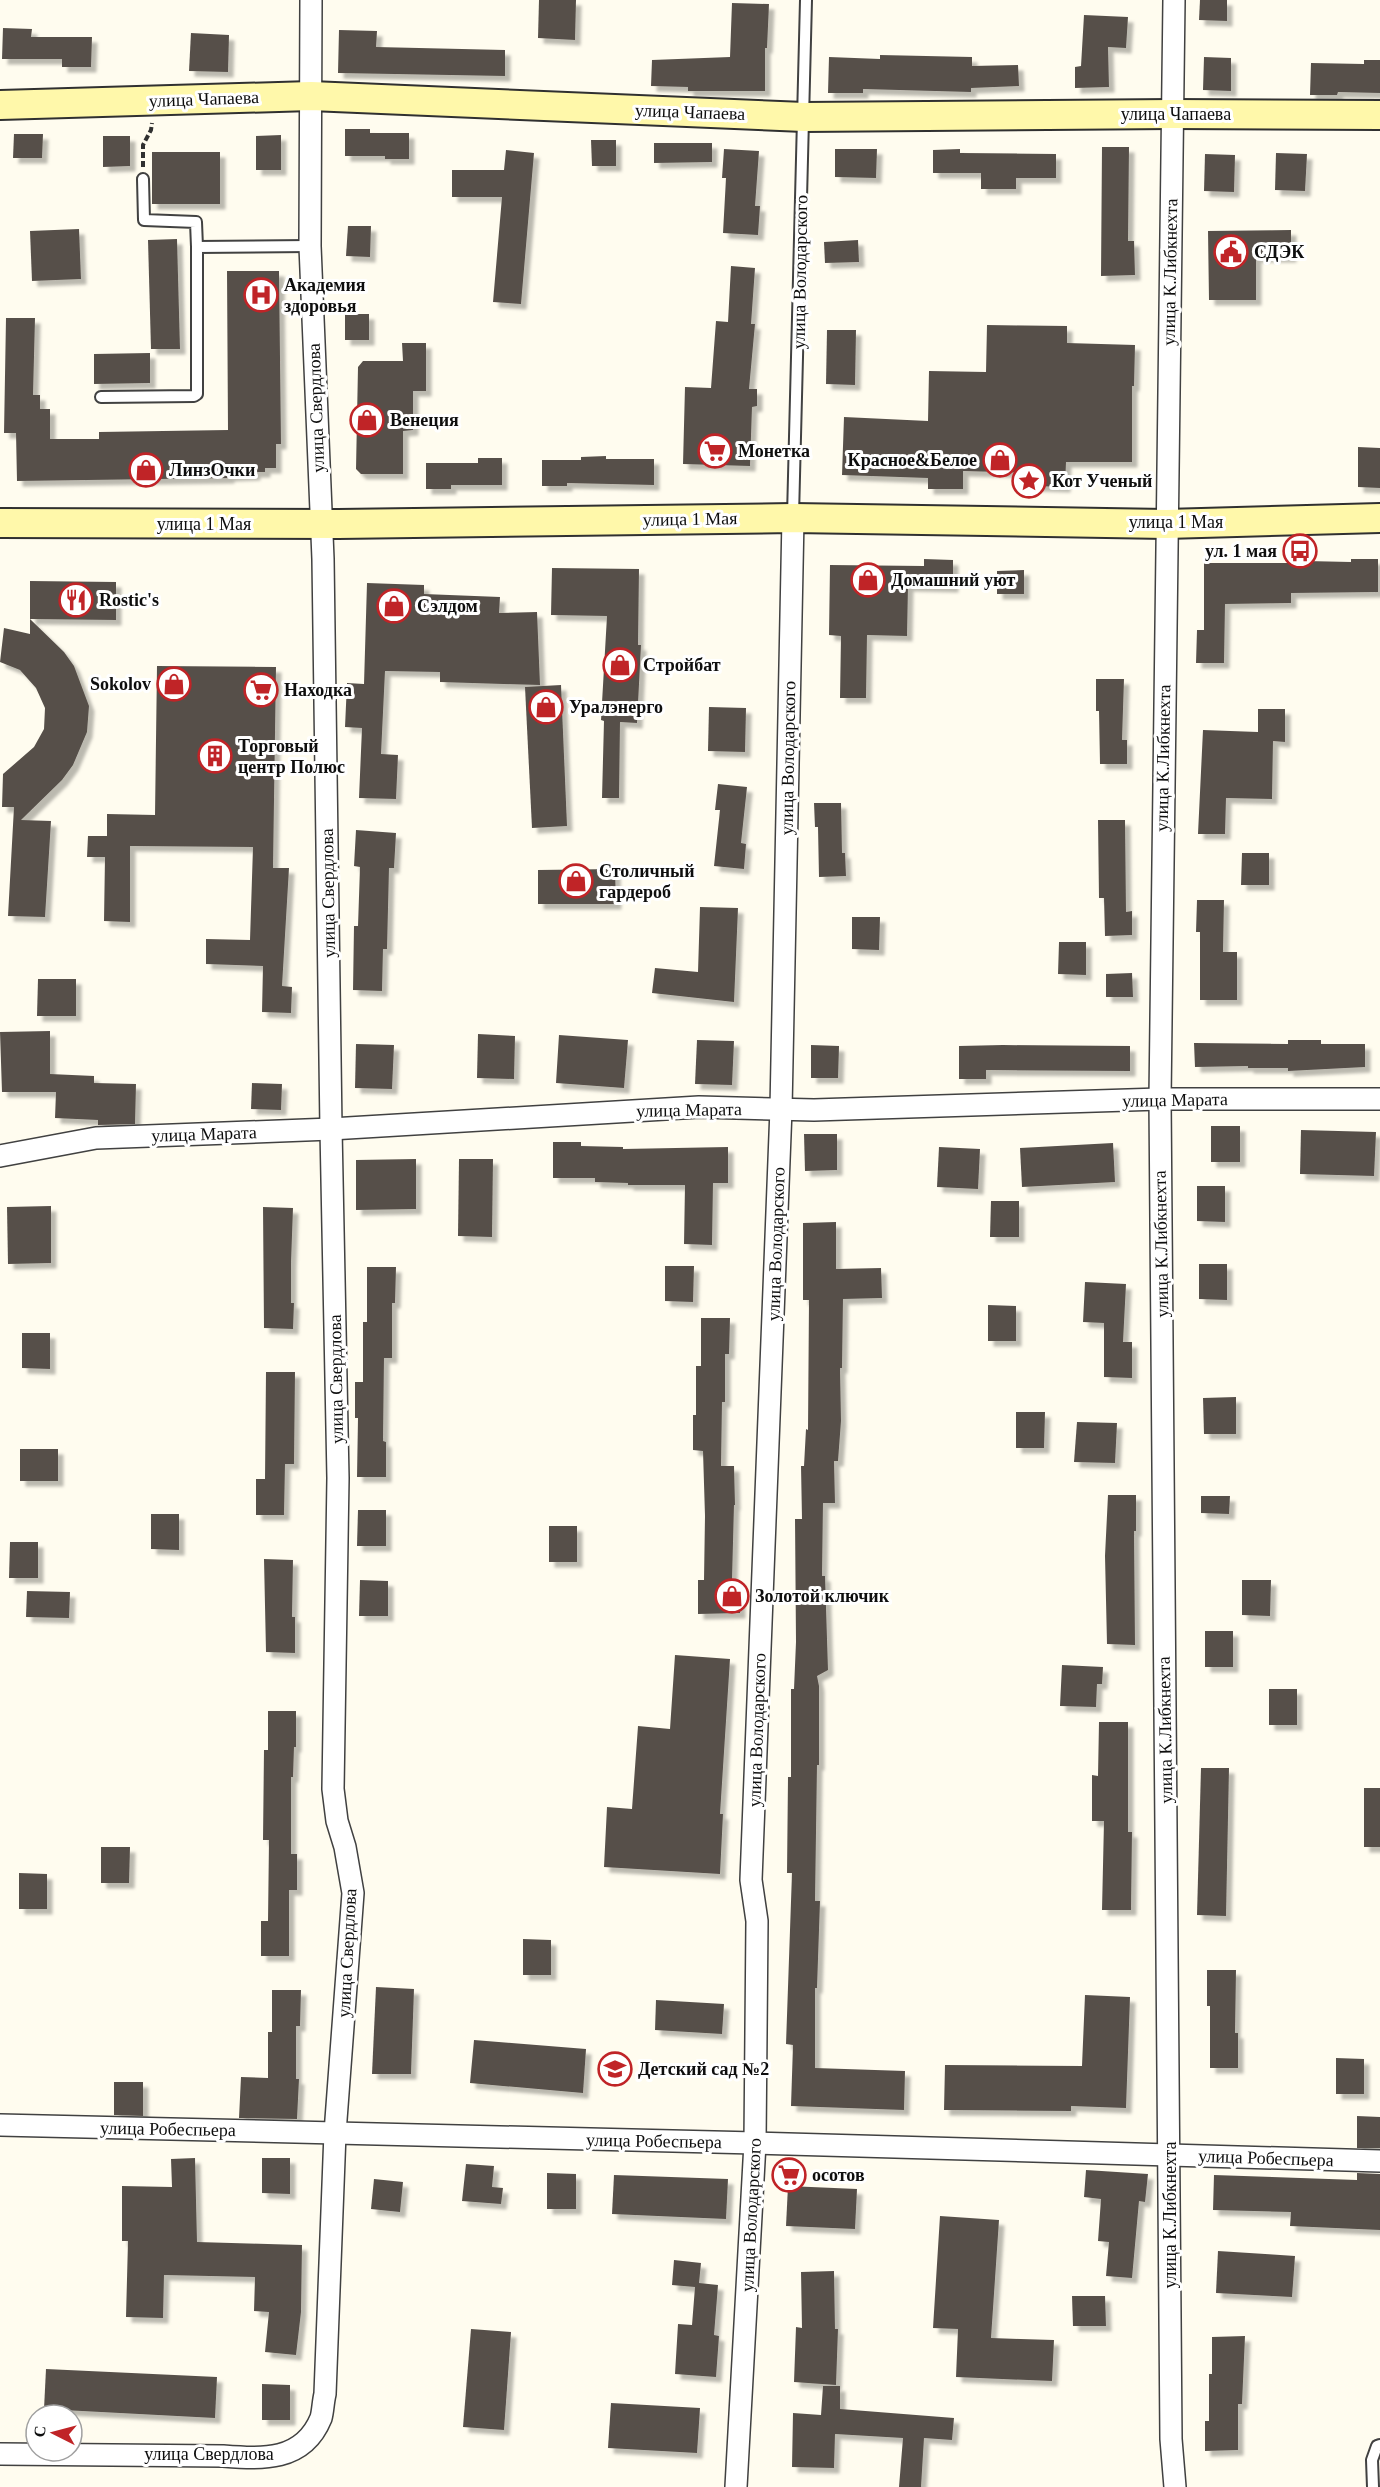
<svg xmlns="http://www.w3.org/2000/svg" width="1380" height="2487" font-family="'Times New Roman',serif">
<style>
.building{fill:#57504a;filter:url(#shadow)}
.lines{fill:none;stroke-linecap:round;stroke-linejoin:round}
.service-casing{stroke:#414141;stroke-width:14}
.minor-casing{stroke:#414141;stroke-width:24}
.secondary-casing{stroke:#303030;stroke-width:32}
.path{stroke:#303030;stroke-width:4;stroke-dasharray:6 3;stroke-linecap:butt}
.service{stroke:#fff;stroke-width:10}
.minor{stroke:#fff;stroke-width:21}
.secondary{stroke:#fff8aa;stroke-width:28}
.labels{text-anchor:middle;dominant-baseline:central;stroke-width:6;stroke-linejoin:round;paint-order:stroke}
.street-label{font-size:18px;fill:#0e0e0e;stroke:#fff}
.poi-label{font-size:18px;font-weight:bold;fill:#0e0e0e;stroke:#fff;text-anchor:start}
</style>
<defs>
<filter id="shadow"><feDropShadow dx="5.5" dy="5.5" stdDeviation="1.5" flood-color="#0004"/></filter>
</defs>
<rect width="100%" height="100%" fill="#fffcef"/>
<g class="building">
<path d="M539,0H576L575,40L538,38Z"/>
<path d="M1200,0H1227V21L1199,20Z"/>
<path d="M732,3L769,4L767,48H765V91H688V87L651,86L652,60L730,57Z"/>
<path d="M1084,15L1128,17L1126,48L1108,47L1109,87L1075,88V67L1081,66Z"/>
<path d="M3,28L32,29L31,37H92L91,67H62V59H2Z"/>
<path d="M339,30L377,31L376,47L505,50V76L338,73Z"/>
<path d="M191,33L229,35L228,72L189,71Z"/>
<path d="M880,55L972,57V66L1018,65L1019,86L971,88V92L863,89V93H828L829,57L880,59Z"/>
<path d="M1204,57L1231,58V91L1203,90Z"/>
<path d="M1364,60H1380V93L1338,92L1337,95H1310L1311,63L1364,64Z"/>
<path d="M345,129H370V133H409V159H385V156H345Z"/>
<path d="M14,134H43L42,158H13Z"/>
<path d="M281,135V170H256V136Z"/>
<path d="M103,136H130V166L103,167Z"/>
<path d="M591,140H616V166H592Z"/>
<path d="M654,143H712V162L654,163Z"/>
<path d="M1102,147H1129L1128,241H1134L1135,275L1101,276Z"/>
<path d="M724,149L759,151L755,206H760L758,235L723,233L726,178H722Z"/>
<path d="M835,149H877L876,178L835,177Z"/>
<path d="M960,149V153L1056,154V178H1016V189H981V173H933V150Z"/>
<path d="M506,150L534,153L521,304L493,302L502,197H452V170H504Z"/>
<rect x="152" y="152" width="68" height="52"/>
<path d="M1276,153L1307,154L1305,191L1275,190Z"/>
<path d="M1205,154L1235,155L1234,192L1204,191Z"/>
<path d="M348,226H371L370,257L346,256Z"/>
<path d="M79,229L81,279L32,281L30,231Z"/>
<path d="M1291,230V257H1256V300H1209L1208,231Z"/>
<path d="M177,239L180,349H151L148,240Z"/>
<path d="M858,240L859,262L825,263L824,242Z"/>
<path d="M731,266L755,268L751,324H755L749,389H757V406L752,407L750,466L683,464L685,387L711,388L716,321L728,322Z"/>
<path d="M227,271H279L281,444H276V468H265V472H255V475L229,476V478L17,481L16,433H4L6,318H35L33,395H40V409H50V439H99V432L228,430Z"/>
<rect x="345" y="314" width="24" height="26"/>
<path d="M987,325L1067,326V343L1135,345L1134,386H1132V462H1066L1065,487L1034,486V473L963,471V489H928V478L842,475L844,417L928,421L929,371L986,372Z"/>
<path d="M827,330H856L855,385L826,384Z"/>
<path d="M402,343H426V391H413V430L403,431V474H361L356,469L358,367L363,361H403Z"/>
<path d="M150,353V383L94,384V354Z"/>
<path d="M1358,447L1380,448V488L1358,487Z"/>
<path d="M606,456V459H654V485L567,483V486H542V460H581V457Z"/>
<path d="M478,458H502V485H451V489H426V463H478Z"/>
<path d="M924,559L953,560V587L908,586L907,636L867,635L866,698H840L841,636L829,635L830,565L924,566Z"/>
<path d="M1351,559H1378V592L1291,593V603L1225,604L1224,663H1196L1197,630H1204V563H1306V561L1351,562Z"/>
<path d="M552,568L639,569L638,645H641L637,723L620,722L619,798H602L604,721L601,720L607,616L551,615Z"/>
<path d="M1024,570V594H997V571Z"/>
<path d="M30,581L116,582V620L30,619L64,652L74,666L89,706L87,732L73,765L62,780L21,820L51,821L45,917L8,916L14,807H2L3,774L34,747L44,729L45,708L36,688L20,670L0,662L4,628L30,634Z"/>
<path d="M367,583L424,585V594L500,597L499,613L537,612L540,685L440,682V672L385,671L381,754L398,755L396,799L359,798L362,728L345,727L347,683L364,684Z"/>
<path d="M157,666L276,667L273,868H289L282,986L292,987L291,1013L262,1012L263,966L206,964V939L250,940L253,847L130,846V922L104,921L105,857H87L88,836H107V814L155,815Z"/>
<path d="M1096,679H1124L1122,740H1127V764H1100L1099,711H1096Z"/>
<path d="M561,685L567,826L532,828L525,687Z"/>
<path d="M709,707L746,708L745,752L708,751Z"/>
<path d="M1258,709H1285V742L1273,741L1272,799L1226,798L1225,834H1198L1203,730L1258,732Z"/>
<path d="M718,784L747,787L741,843L746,844L744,869L714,866L720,810H715Z"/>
<path d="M814,803H841L842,853H845L846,876L819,877L818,827H815Z"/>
<path d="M1098,820H1125L1126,912L1132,911V935L1105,936L1104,898H1099Z"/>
<path d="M356,830L396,833L394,868H389L387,949H383L382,991L353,990L354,926H358L360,867L354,866Z"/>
<path d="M1242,853H1269V885H1241Z"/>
<path d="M615,869L616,904H538V870Z"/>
<path d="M1197,900H1224L1223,952H1237V1000H1200V932H1196Z"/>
<path d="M700,907L738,908L734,1002L652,993L655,968L698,972Z"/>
<path d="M852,917H880L879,950L852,949Z"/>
<path d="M1059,942H1086V975L1058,974Z"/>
<path d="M1132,973L1133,997H1106V974Z"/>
<path d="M38,979H76V1016H37Z"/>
<path d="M50,1031V1074L94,1076V1083L136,1084L135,1124L98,1125V1120L55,1118L56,1092H2L0,1032Z"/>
<path d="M478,1034L515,1036L514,1079L477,1078Z"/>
<path d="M559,1035L628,1040L624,1088L556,1083Z"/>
<path d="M697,1040L734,1041L732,1085L695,1084Z"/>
<path d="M1288,1040H1321V1044H1365V1067L1288,1071V1068H1248V1066L1195,1067L1194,1043L1288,1044Z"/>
<path d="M356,1044L394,1045L392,1089L355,1088Z"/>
<path d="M811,1045L839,1046L838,1078H811Z"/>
<path d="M1003,1045L1130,1046V1071L986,1070V1079H959V1046Z"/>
<path d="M252,1083L282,1084L281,1110L251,1109Z"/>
<rect x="1211" y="1126" width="29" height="36"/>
<path d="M1301,1130L1376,1132L1374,1176L1300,1174Z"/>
<path d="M804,1134H837V1170L805,1171Z"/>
<path d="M553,1142H581V1146L623,1147V1149L728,1147V1183H713L712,1245L684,1244L685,1185H628V1183L595,1182V1178H553Z"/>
<path d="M1113,1143L1115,1182L1022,1187L1020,1148Z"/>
<path d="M939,1147L980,1149L978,1189L937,1187Z"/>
<path d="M416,1159V1209L356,1210V1160Z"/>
<path d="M459,1159H493L492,1237L458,1236Z"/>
<path d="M1197,1186H1225V1222L1197,1221Z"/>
<path d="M991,1201H1019V1237H990Z"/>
<path d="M51,1206V1263L8,1264L7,1207Z"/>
<path d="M263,1207L293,1208L291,1263V1303H294L293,1329L264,1328Z"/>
<path d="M836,1222V1269L881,1268L882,1298L843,1299L842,1368H840L841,1421L838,1461H834L835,1503H823L822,1576H825L828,1670L817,1676L819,1686V1765H817L815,1901H820L817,1988H815V2068L905,2071L904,2110L791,2106L793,2045L786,2044L792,1873H787L788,1777H791V1689H794L796,1642L795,1519H802L801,1466H804L806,1429L808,1430L809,1300H803V1223Z"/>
<path d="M1199,1264H1227V1300L1199,1299Z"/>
<path d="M665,1266H694L693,1302L665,1301Z"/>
<path d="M367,1267H396L395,1303H392V1358H384L383,1441L386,1442V1477H357L358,1418H355V1382H363V1322H367Z"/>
<path d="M1085,1282L1126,1284L1123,1342H1132V1378L1104,1377V1323L1083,1322Z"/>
<path d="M988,1305L1016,1306V1341H988Z"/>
<path d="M701,1318H730L729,1354H725V1402H722L721,1466H734L735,1505H734L732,1580H740V1613L698,1614V1580H704L705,1516L703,1451L693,1450V1415H696V1366H701Z"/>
<path d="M22,1333H50V1369L22,1368Z"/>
<path d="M266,1372H295L294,1464H285L284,1515H256V1479H265Z"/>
<path d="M1236,1397V1434H1204L1203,1398Z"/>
<path d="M1016,1412H1045L1044,1448H1016Z"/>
<path d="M1077,1422L1117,1423L1115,1463L1074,1462Z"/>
<rect x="20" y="1449" width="38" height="32"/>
<path d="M1108,1495H1136V1531H1134L1135,1645L1107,1644L1105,1556Z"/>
<path d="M1201,1496H1230L1229,1514L1201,1513Z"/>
<path d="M358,1510H386V1546H357Z"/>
<path d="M151,1514H179V1550L151,1549Z"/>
<rect x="549" y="1526" width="28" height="36"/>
<path d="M10,1542H38V1578H9Z"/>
<path d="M264,1559L293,1560L292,1617H295V1653L266,1652Z"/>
<path d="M360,1580L388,1581V1616H359Z"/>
<path d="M1242,1580H1271L1270,1616L1242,1615Z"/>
<path d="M27,1591L70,1592L69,1618L26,1617Z"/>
<rect x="1205" y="1631" width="28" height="36"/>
<path d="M675,1655L730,1659L720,1814H723L720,1874L604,1867L607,1807L632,1809L638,1726L670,1729Z"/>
<path d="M1062,1665L1103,1667L1102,1684H1097L1096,1707L1060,1706Z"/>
<rect x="1269" y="1689" width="28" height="36"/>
<path d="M268,1711H296V1747H294L293,1777H291V1854H297V1890H289V1956H261V1921H268L269,1840H263L264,1750H268Z"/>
<path d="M1099,1722H1128V1832H1132L1131,1910H1102L1104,1821H1092V1775L1098,1776Z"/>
<path d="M1201,1768H1229L1226,1916L1197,1915Z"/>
<rect x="1364" y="1788" width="16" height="59"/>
<path d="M101,1847H130L129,1883H101Z"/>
<path d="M19,1873L47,1874V1909H19Z"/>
<path d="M523,1939L551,1940V1975H523Z"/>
<path d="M1207,1970H1236L1235,2033H1238V2068H1210V2006H1207Z"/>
<path d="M376,1987L414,1989L411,2074H372Z"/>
<path d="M272,1990H301L300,2026H296V2079H299L297,2119L239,2118L241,2077L268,2078V2032H272Z"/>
<path d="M1085,1995L1130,1997L1126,2108L1071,2106V2111L944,2110L945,2065L1082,2066Z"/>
<path d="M656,2000L724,2004L722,2034L655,2030Z"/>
<path d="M474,2040L586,2049L583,2093L470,2083Z"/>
<path d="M1336,2058L1364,2059V2094H1336Z"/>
<path d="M114,2082H143V2116L114,2115Z"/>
<path d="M1357,2116L1380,2117V2148H1357Z"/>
<path d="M195,2158L197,2242L302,2245L301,2312L296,2355L265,2352L269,2312L254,2311L255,2277L164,2275L163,2318L126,2317L128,2241H122V2186L172,2187L171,2159Z"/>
<path d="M262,2158H290V2194L262,2193Z"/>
<path d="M466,2164L494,2166L492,2187L503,2188L501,2204L462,2201Z"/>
<path d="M1086,2170L1148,2174L1145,2202L1139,2201L1132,2278L1106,2276L1109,2242L1098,2241L1101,2199L1084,2197Z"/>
<path d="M547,2173L576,2174V2209H547Z"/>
<path d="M1357,2173L1380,2174V2230L1290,2226L1291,2212L1213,2210L1214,2175L1357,2180Z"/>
<path d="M614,2175L728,2179L726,2219L612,2214Z"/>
<path d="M374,2179L403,2182L400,2212L371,2209Z"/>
<path d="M788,2186L857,2189L855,2229L786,2226Z"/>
<path d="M940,2216L999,2220L991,2338L1054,2340L1052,2381L956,2377L958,2329L933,2328Z"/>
<path d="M1218,2251L1295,2256L1292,2297L1216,2293Z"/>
<path d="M674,2260L701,2263L699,2283L718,2285L714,2335L719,2336L716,2377L675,2374L678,2324L692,2325L695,2287L672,2285Z"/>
<path d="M834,2271L835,2329H838L836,2385L794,2382L796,2327L802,2328L801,2272Z"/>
<path d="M1072,2296H1105L1106,2326H1073Z"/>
<path d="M471,2329L511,2332L504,2430L463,2427Z"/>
<path d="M1245,2336L1242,2404H1238V2450L1205,2451V2421H1209V2374H1212V2337Z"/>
<path d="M46,2369L217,2377L215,2418L44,2409Z"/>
<path d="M262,2384L290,2385V2420H262Z"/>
<path d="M823,2386H840V2409L954,2418L952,2440L924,2438L921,2487H899L903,2438L835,2434L834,2468L792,2467L793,2413L821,2415Z"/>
<path d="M611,2403L700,2408L697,2453L608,2448Z"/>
</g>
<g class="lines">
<defs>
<g id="service">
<path d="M143,179L144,220L196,222L197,247"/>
<path d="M101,397L194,396L197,394V247L310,246"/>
<path d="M793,516L806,0"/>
<path d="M1373,2487L1372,2460L1377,2446L1380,2445"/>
</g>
<g id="minor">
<path d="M1174,0L1160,1099L1171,2439L1175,2487"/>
<path d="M0,1156L96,1138L331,1129L699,1107L814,1110L1160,1099H1380"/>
<path d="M0,2125L755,2143L1380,2161"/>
<path d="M0,2454L223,2456C262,2459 303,2462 321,2418C323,2411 323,2402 325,2394L335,2133L353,1893L345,1847L337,1821L333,1789L338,1478L331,1129L323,559L310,246L311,0"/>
<path d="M736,2487L755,2143L757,1921L751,1880L781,1109L793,518"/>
</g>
<g id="secondary">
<path d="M0,105L311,96L804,117L1172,114L1380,115"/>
<path d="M0,523L338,524L793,518L1166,524L1380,518"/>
</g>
</defs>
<use href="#service" class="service-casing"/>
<use href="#minor" class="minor-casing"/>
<use href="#secondary" class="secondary-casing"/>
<path class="path" d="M143,167V145L151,130L152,123"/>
<use href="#service" class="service"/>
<use href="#minor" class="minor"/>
<use href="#secondary" class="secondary"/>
</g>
<defs>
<symbol id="civic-ring" viewBox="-11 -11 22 22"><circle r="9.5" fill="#fff" stroke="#c02427" stroke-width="1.5"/><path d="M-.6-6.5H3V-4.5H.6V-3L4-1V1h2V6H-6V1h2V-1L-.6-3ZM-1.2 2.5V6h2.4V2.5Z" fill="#c02427"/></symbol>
<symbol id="hospital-ring" viewBox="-11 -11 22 22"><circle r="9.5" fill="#fff" stroke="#c02427" stroke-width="1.5"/><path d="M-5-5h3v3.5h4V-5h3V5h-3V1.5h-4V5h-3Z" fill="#c02427"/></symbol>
<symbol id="shop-ring" viewBox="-11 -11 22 22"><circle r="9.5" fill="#fff" stroke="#c02427" stroke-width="1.5"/><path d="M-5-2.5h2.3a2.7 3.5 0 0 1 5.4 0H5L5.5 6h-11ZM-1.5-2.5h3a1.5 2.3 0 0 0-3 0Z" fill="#c02427"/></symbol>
<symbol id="supermarket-ring" viewBox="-11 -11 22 22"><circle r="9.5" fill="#fff" stroke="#c02427" stroke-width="1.5"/><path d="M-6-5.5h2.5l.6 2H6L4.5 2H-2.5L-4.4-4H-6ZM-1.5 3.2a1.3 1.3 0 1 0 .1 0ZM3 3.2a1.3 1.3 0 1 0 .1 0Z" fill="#c02427"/></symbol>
<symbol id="sight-ring" viewBox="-11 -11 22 22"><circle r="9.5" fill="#fff" stroke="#c02427" stroke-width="1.5"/><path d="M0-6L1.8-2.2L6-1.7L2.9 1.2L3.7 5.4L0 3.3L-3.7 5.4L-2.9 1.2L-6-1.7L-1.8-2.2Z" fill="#c02427"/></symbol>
<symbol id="bus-ring" viewBox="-11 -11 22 22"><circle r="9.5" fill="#fff" stroke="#c02427" stroke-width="1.5"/><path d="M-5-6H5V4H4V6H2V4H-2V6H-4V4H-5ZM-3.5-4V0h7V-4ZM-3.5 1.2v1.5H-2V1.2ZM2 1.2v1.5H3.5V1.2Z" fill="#c02427"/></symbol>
<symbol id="restaurant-ring" viewBox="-11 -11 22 22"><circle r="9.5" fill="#fff" stroke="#c02427" stroke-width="1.5"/><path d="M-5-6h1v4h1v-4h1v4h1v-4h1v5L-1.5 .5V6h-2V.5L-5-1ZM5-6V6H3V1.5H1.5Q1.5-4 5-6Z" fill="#c02427"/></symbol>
<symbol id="building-ring" viewBox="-11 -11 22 22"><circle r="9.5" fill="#fff" stroke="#c02427" stroke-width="1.5"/><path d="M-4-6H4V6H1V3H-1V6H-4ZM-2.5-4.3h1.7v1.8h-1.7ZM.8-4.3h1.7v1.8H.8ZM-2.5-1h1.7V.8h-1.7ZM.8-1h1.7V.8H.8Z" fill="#c02427"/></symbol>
<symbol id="school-ring" viewBox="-11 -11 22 22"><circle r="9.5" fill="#fff" stroke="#c02427" stroke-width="1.5"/><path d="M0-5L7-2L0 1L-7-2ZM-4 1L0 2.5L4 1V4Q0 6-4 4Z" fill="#c02427"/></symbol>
</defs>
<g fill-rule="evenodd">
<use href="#civic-ring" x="1212" y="233" width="38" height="38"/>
<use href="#hospital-ring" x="242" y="276" width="38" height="38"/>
<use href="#shop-ring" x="348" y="401" width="38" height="38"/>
<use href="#supermarket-ring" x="696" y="432" width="38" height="38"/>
<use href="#shop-ring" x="981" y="441" width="38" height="38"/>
<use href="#shop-ring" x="127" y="451" width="38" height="38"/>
<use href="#sight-ring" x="1010" y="462" width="38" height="38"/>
<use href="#bus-ring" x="1281" y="532" width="38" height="38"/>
<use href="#shop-ring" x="849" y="561" width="38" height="38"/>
<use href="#restaurant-ring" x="57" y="581" width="38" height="38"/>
<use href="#shop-ring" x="375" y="587" width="38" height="38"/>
<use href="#shop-ring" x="601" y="646" width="38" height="38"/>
<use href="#shop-ring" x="155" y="665" width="38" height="38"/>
<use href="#supermarket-ring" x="242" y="671" width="38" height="38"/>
<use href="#shop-ring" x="527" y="688" width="38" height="38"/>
<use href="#building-ring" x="196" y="737" width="38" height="38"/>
<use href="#shop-ring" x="557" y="862" width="38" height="38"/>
<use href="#shop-ring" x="713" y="1577" width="38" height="38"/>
<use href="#school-ring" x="596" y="2050" width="38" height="38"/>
<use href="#supermarket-ring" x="770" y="2156" width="38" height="38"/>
</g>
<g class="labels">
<g class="street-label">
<text transform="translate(204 99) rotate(-2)">улица Чапаева</text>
<text transform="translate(690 112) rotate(2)">улица Чапаева</text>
<text x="1176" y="114">улица Чапаева</text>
<text transform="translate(800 272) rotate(-89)">улица Володарского</text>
<text transform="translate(1170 272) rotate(-89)">улица К.Либкнехта</text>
<text transform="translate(316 408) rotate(-92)">улица Свердлова</text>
<text transform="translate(690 519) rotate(-1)">улица 1 Мая</text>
<text x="1176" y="522">улица 1 Мая</text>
<text x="204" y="524">улица 1 Мая</text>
<text transform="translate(788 758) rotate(-89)">улица Володарского</text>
<text transform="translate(1163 758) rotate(-89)">улица К.Либкнехта</text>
<text transform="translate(328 893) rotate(-91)">улица Свердлова</text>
<text transform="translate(1175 1100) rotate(-1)">улица Марата</text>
<text transform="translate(689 1110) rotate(-1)">улица Марата</text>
<text transform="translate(204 1134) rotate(-2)">улица Марата</text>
<text transform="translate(776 1244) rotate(-88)">улица Володарского</text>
<text transform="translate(1161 1244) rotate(-91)">улица К.Либкнехта</text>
<text transform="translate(336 1379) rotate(-91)">улица Свердлова</text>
<text transform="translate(757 1730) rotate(-88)">улица Володарского</text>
<text transform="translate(1165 1730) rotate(-91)">улица К.Либкнехта</text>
<text transform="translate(347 1953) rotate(-87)">улица Свердлова</text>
<text transform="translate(168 2129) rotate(1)">улица Робеспьера</text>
<text transform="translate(654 2141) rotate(1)">улица Робеспьера</text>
<text transform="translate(1266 2158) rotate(2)">улица Робеспьера</text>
<text transform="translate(751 2215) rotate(-87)">улица Володарского</text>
<text transform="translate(1170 2215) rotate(-90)">улица К.Либкнехта</text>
<text x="209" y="2454">улица Свердлова</text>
</g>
<g class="poi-label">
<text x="1254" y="252">СДЭК</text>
<text x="284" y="285">Академия<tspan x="284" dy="21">здоровья</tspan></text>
<text x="390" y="420">Венеция</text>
<text x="738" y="451">Монетка</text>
<text x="977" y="460" text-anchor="end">Красное&amp;Белое</text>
<text x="169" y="470">ЛинзОчки</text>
<text x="1052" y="481">Кот Ученый</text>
<text x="1277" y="551" text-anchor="end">ул. 1 мая</text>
<text x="891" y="580">Домашний уют</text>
<text x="99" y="600">Rostic's</text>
<text x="417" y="606">Сэлдом</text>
<text x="643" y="665">Стройбат</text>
<text x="151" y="684" text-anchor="end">Sokolov</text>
<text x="284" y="690">Находка</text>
<text x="569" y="707">Уралэнерго</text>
<text x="238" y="746">Торговый<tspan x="238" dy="21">центр Полюс</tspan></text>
<text x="599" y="871">Столичный<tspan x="599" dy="21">гардероб</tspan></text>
<text x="755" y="1596">Золотой ключик</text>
<text x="638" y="2069">Детский сад №2</text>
<text x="812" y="2175">осотов</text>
</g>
</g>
<g transform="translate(54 2433) rotate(276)"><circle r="28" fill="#ffffff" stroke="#9f9f9f" stroke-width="1.5"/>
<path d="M0-4.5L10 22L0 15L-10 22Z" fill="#c02427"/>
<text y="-9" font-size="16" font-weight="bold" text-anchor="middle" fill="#0e0e0e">С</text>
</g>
</svg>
